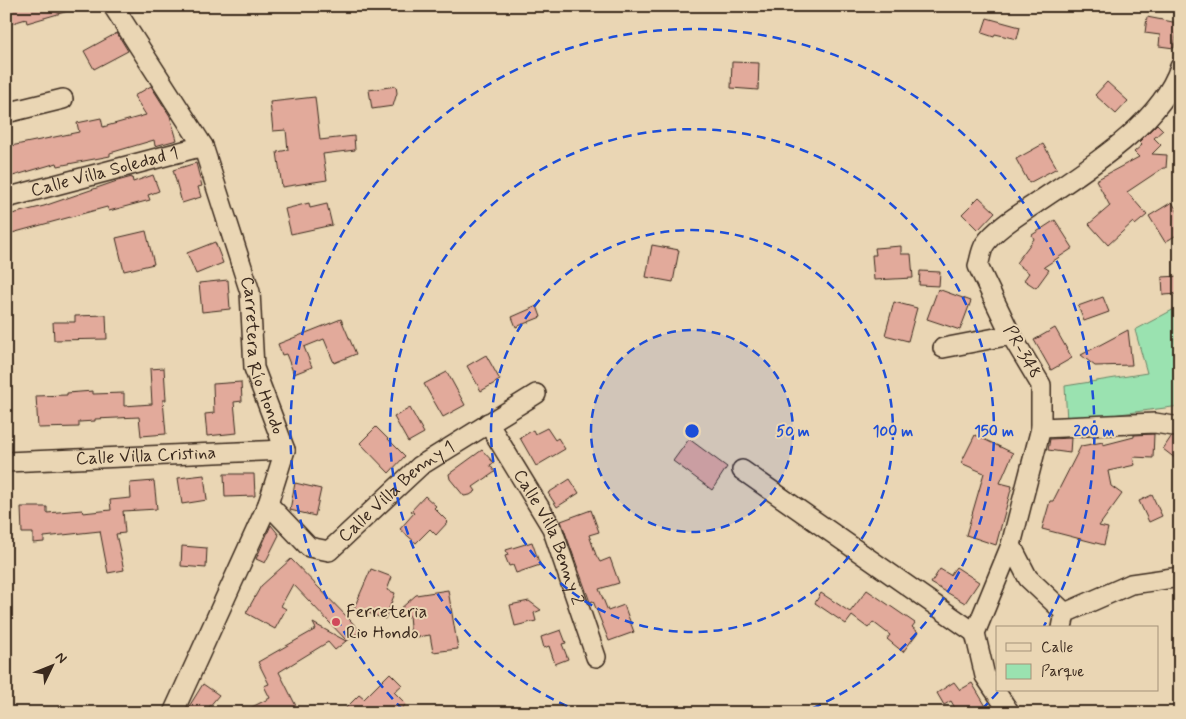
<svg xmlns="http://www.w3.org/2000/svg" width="1186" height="719" font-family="Mynerve,sans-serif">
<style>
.green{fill:#9ae2b0;stroke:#6a8667}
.building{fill:#e2aa9b;stroke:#3b2a1e}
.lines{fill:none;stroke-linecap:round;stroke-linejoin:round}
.minor-casing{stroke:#3b2a1e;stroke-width:22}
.minor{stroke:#ead6b4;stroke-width:19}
.ring{fill:none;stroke:#1d4ed8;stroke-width:2.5;stroke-dasharray:9 6}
.poi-dot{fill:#d1495b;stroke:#ead6b4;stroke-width:2}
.labels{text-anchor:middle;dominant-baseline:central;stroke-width:4;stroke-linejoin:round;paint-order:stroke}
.street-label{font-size:18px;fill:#3b2a1e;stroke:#ead6b4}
.poi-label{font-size:18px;fill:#3b2a1e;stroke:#ead6b4;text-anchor:start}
.centre{fill:#1d4ed8;stroke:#ead6b4;stroke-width:2.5}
.ring-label{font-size:15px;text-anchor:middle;font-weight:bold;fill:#1d4ed8;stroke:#ead6b4;stroke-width:4;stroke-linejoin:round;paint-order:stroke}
</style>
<rect width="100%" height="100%" fill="#ead6b4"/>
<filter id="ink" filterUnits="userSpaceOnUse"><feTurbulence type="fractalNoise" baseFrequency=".02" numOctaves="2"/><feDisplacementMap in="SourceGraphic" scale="10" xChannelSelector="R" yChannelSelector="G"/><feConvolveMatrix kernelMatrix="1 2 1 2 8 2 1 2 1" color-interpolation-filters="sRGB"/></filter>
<g filter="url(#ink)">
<path class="green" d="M1180,306V406L1067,421L1065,386L1147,373L1135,330Z"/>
<g class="building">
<path d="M6,6H74L75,9L27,23L26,19L6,25Z"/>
<path d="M1147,17L1178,23L1174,48L1159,46L1160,35L1145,33Z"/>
<path d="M987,18L1020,27L1017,39L995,34L994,37L982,33Z"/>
<path d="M117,33L128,51L94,69L84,51Z"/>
<path d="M732,62L759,63L758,90L731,88Z"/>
<path d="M1107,82L1128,101L1116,114L1095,95Z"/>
<path d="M151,86L170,116L177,140L155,146L154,140L110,153V156L58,166L57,163L6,178V147L79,132L77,123L101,118L103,127L146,115L134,96Z"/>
<path d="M396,86L397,93L393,106L372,109L369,90Z"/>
<path d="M315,97L320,140L354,136L355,150L323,154L327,180L282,187L277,152L288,150L286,130L273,131L270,102Z"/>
<path d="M1157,124L1163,130L1154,138L1161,145L1152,154L1167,155L1166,168H1163L1127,192L1147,215L1135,225L1133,222L1108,245L1089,224L1110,206L1096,180L1139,157L1134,152L1142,145L1139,142Z"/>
<path d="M1043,144L1057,168L1029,183L1016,159Z"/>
<path d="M196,163L202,186L198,187L201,197L182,203L173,170Z"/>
<path d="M153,175L159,191L148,195L150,200L109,211L107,207L12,233L8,215L44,206L117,181L132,177L133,182Z"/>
<path d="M979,197L995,212L978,230L962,214Z"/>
<path d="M1172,202L1180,216V233L1165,242L1149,216Z"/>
<path d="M309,203L310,208L327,204L332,225L291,234L285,209Z"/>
<path d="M1055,220L1073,248L1044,267L1049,270L1036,288L1024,280L1029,273L1016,263L1034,239L1032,235Z"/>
<path d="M146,231L154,264L124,271L116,238Z"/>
<path d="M215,242L223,263L196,274L187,253Z"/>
<path d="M652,245L679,250L673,282L646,277Z"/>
<path d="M901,246V254H911L913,278L874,280L872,255H876L875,248Z"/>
<path d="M920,271L940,272L939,286L919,285Z"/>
<path d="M1180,276V294L1163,295L1162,277Z"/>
<path d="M228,280L230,309L202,312L199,283Z"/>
<path d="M938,289L971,301L960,330L927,319Z"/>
<path d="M1103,297L1109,312L1084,321L1078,306Z"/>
<path d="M894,302L917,308L908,341L885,335Z"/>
<path d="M537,306L541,317L516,327L512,317Z"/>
<path d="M106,315L107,339L54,340L53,322H75V316Z"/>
<path d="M341,319L356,354L334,363L324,339L304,347L312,367L294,374L286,354L282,355L278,344Z"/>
<path d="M1055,328L1072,358L1051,370L1034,340Z"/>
<path d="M1128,330L1132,365L1095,366L1081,355Z"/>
<path d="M486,355L500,380L481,391L467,366Z"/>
<path d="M164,368L166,400H163L166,434L141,436L139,417L95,419V421L79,422V427L38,428L36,396L67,395V393L93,391V394L124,393V406L152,404L150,369Z"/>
<path d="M447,372L465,405L443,417L424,384Z"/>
<path d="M241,382L242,401L234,402L237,433L207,436L205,414L214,413L213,384Z"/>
<path d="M410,408L424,433L408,442L394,417Z"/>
<path d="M376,427L405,456L389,473L360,443Z"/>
<path d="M547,428L555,440L558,438L565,449L536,466L520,438L533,430L535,434Z"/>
<path d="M1154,434L1153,458L1133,457L1135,465L1108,471L1111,486L1122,494L1099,526L1108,528L1104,545L1042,529L1050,501H1053L1081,446L1103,442V445L1134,437V435Z"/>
<path d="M975,435L1013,453L1000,483L1012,486L996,545L966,535L984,473L961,463Z"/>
<path d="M1171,437L1180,438V462L1163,449Z"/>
<path d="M1071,438L1070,453L1048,450L1050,439Z"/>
<path d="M689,439L727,467L712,490L673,461Z"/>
<path d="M482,450L494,463L490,465L495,472L473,487L476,491L470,495L464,496L450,479L449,474Z"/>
<path d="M224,474H254L255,496L225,497Z"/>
<path d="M204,475L207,500L182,504L178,478Z"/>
<path d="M570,479L579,493L557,507L548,493Z"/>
<path d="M154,481L157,509L123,511L125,533L116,534L124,570L108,573L100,531L44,537V542L33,543V533H22L21,507H47V513L82,510L83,513L111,510L110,500L131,498L130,483Z"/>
<path d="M295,483L321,489L315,516L290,510Z"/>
<path d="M1152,495L1162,516L1149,522L1139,501Z"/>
<path d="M425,496L436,506L434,508L448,522L436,535L430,529L416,543L400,529L414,513L411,511Z"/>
<path d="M591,510L599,532L589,535L596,555L600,562L610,558L619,583L599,589L608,611L624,605L634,632L609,641L593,601L590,602L561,521Z"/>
<path d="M271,525L279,535L265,563L256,559Z"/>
<path d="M532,542L540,565L516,573L513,565L509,566L505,556L508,555L506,550Z"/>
<path d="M182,546L207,548L206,568L181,566Z"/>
<path d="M291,559L350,620L360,631L347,641L293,584L281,606L286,609L275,629L246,613L261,586Z"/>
<path d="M956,567L979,582L965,603L931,583L940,569L950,575Z"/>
<path d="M371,569L392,577L387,590L395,593L385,619L354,608Z"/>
<path d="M448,590L458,649L433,652L430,635L411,638L409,615L399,610L416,595Z"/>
<path d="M867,590L915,623L912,627L918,632L903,652L887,639L890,635L873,622L868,628L852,616L846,624L815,603L821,593L850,612Z"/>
<path d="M529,601L541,610L534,613L536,621L515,626L510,605Z"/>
<path d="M313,623L346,641L335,650L328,642L279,672L296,706L281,713H240L270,698L264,686L269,684L258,662L316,629Z"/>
<path d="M561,630L566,643L562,644L568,659L555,664L549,646L544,648L541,637Z"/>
<path d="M390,673L402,685L394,692L406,704L398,713H341L359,695L364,699Z"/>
<path d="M954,682L960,690L972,683L990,713H958L951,701L944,705L937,693Z"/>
<path d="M203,684L219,695L204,713H185Z"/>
</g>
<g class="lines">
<defs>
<g id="minor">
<path id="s1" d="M113,6L203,146L250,292L254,368L285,450L268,504L173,713"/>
<path d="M6,113L63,99"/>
<path id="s2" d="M6,198L203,146"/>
<path d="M943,348L1011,335"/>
<path id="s3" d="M488,423L552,528L596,657"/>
<path d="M1041,428L1155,423L1180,427"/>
<path id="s4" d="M6,462L285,450"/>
<path d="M742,470L975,633"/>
<path id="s5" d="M268,504L309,547L329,551L420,466L536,394"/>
<path d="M1011,545L1028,578L1065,613"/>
<path d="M1062,628L1065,613L1131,584L1180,577"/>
<path d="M1010,713L985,676L975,633L1011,545L1041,428V385L1011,335L978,266C980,260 981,250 985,244C995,229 1020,214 1035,204C1083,171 1161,125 1180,67"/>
</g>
</defs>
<use href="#minor" class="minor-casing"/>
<use href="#minor" class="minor"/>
</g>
</g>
<circle cx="692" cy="431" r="101" fill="#1d4ed8" fill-opacity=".12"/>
<g class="ring">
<circle cx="692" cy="431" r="101"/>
<circle cx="692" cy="431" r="201"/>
<path d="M581 712A302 302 0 1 1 803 712"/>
<path d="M998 692A402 402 0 0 1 981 710M403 710A402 402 0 1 1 1044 626"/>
</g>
<circle class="poi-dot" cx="336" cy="622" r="5"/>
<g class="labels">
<g class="street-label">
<text stroke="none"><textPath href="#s2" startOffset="102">Calle Villa Soledad 1</textPath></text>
<text transform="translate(1022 352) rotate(60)">PR-348</text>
<text stroke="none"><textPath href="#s1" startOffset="385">Carretera Río Hondo</textPath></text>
<text stroke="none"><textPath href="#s4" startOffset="140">Calle Villa Cristina</textPath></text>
<text stroke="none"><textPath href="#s5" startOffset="170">Calle Villa Benny 1</textPath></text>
<text stroke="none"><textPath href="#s3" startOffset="130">Calle Villa Benny 2</textPath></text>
</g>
<g class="poi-label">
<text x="346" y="612">Ferreteria<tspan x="346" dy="21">Rio Hondo</tspan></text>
</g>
</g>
<circle cx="692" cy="431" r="8" class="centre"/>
<g class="ring-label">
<text x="793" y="436">50 m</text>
<text x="893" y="436">100 m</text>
<text x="994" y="436">150 m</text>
<text x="1094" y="436">200 m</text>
</g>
<rect width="1186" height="719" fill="none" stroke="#ead6b4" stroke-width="25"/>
<rect x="12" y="12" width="1161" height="694" fill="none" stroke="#3b2a1e" stroke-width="2" filter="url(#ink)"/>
<rect x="996" y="626" width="162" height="65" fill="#ead6b4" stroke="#a49178"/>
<rect x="1006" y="643" width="25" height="8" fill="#ead6b4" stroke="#a49178"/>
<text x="1041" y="652" font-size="15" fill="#3b2a1e">Calle</text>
<rect x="1006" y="664" width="25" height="15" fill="#9ae2b0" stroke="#a49178"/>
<text x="1041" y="676" font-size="15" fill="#3b2a1e">Parque</text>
<g transform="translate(52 666) rotate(47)" stroke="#ead6b4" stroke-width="4" paint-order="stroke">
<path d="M0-4L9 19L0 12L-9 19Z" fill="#3b2a1e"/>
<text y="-8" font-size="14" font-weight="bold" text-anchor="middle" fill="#3b2a1e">N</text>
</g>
</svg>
